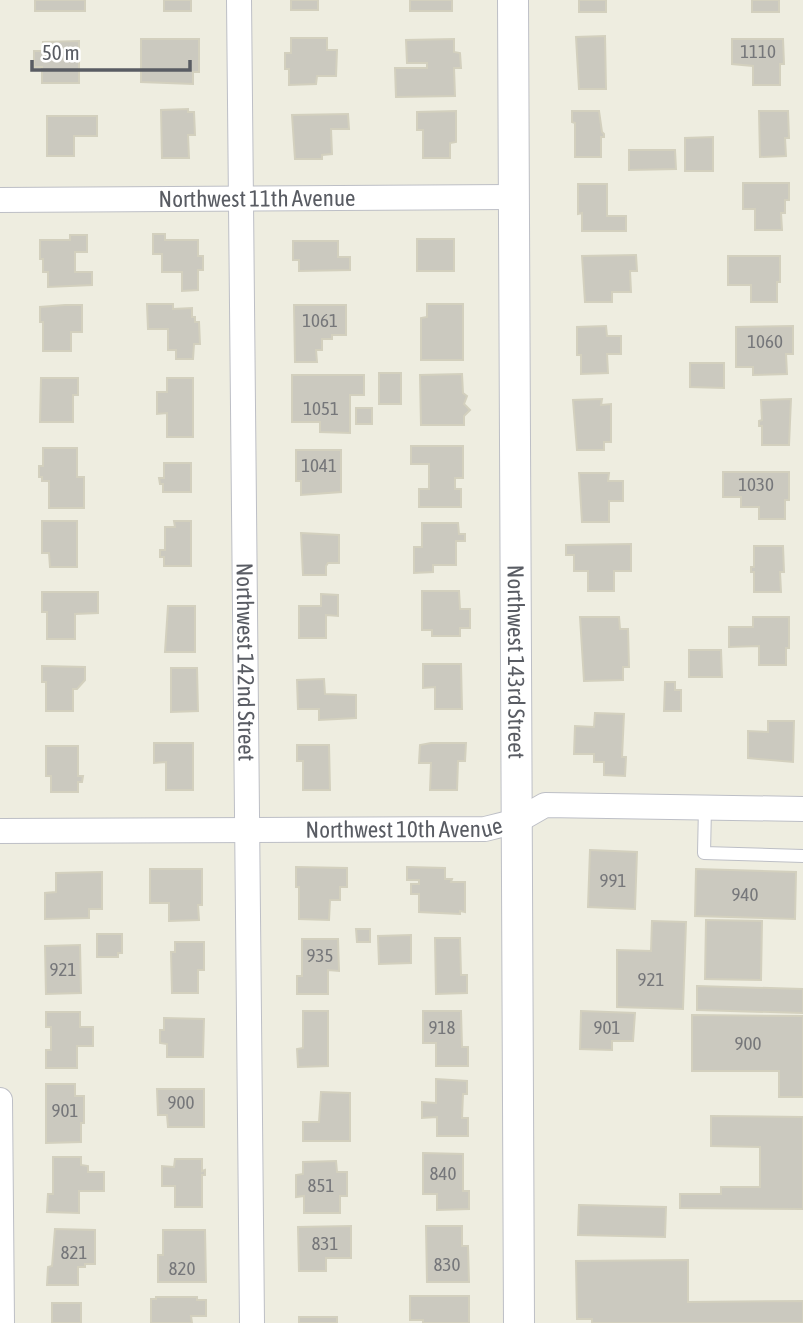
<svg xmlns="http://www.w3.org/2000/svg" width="803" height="1323" font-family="'Asap Condensed',sans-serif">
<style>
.building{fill:#cbc9bf;stroke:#d3d0be;stroke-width:2}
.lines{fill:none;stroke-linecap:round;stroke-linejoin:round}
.service-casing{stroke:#bdbfc6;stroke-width:14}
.minor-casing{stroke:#bdbfc6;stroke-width:26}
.tertiary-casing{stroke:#bdbfc6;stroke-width:32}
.service{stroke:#fff;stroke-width:12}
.minor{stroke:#fff;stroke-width:24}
.tertiary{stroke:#fff;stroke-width:30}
.labels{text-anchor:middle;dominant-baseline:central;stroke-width:5;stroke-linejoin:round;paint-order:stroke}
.number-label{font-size:19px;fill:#76777a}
.street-label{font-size:23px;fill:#595c63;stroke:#fff}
</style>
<rect width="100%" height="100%" fill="#eeede0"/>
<g class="building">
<rect x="35" y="0" width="50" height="11"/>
<rect x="164" y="0" width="27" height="11"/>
<rect x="291" y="0" width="27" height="10"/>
<rect x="410" y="0" width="42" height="11"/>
<rect x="579" y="0" width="27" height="12"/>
<rect x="752" y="0" width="27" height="12"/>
<path d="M605,36L606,89H579L576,37Z"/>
<path d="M291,38H327V50H337L336,76H317L316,84L289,85V69H285V53H291Z"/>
<path d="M141,39H199V72H193V84L141,82Z"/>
<path d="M454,39V52L460,53L461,68H454L455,96L396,97L395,68H427V63H407L406,40Z"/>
<path d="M732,39H783L784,64H780V85H753V66L732,64Z"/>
<path d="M79,41V83H42V67H34V51H43V42Z"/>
<path d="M188,109V112H194L195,135H188L189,158H162L161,110Z"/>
<path d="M456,111V142L450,143V158H423V130H417V112Z"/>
<path d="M572,111H599L602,132L604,134V137H601V157H575V123L572,122Z"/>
<path d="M759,111H788L789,138H785L786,156L760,157Z"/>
<path d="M348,114L349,129H331L332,154L322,155V159H295L292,115Z"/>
<path d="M47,116H97V136H74V156H47Z"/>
<path d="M713,137V171H685V138Z"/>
<path d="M629,150H675L676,169L629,170Z"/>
<path d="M743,183H789V200H785V213H781L782,230H755V209H743Z"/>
<path d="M578,184H607V216H626V231H582V213L578,214Z"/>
<path d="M153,234H165V240H198V256H203V270H198V290L182,291V272H162V254H153Z"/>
<path d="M70,235H87V252H75V272H92V285L48,287V272H43V259H40V240H70Z"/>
<rect x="417" y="239" width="37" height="32"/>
<path d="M293,241H338V257H350V270L299,271V260H293Z"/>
<path d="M636,255L637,271H630L631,292H612V302H585L582,256Z"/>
<path d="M728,256H780V282H777V302H751V285H728Z"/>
<path d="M147,304H173V309L192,308V317H195V322H199L200,344H194L193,359H176V350H168V329H148Z"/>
<path d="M427,304H463V360H421V318L427,317Z"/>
<path d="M65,305H82V332H71V351H43V322H40V307Z"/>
<path d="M294,305H346V335H332V339H322V350H316L317,362H295Z"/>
<path d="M606,326L607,336H621V354H607L608,373L581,374V355H577V327Z"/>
<path d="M793,326V354H786L787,374L753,375V367H736V327Z"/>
<path d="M690,363H724V388L690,387Z"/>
<rect x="379" y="373" width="22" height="31"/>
<path d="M462,374L463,393L467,396L464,404L470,410L464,416V425H421L420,375Z"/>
<path d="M292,375H364V395H350V433L320,432V422H292Z"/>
<path d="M41,378H78V395H73V422H40Z"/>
<path d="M167,378H193V437H167V413L157,414V392H167Z"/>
<path d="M602,399L601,405L611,404V442H604V450H577L573,400Z"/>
<path d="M791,399L789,445H762V426H759V421L762,420L761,400Z"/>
<rect x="356" y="408" width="16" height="16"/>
<path d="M411,446H463V478H455V489H461V507H419V489H429V464H411Z"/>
<path d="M43,448H77V477H84V508H49V481H42V477H39V466H43Z"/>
<path d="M296,450H341V492L301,495V481H296Z"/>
<path d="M164,463H191V492H163V484H160L159,478H164Z"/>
<path d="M723,472H789V500H785V519H759V507H741V497H723Z"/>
<path d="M579,473H609L608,481H623V501H609V522H582Z"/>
<path d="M42,521H77V567H50L49,553H42Z"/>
<path d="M174,521H191V566H164V557H160V550H165V527H175Z"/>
<path d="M422,523H458L459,534H465V541H456V565H433V572L414,573V547H422Z"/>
<path d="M301,533L339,535V563H328L326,566V575H303Z"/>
<path d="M631,544V571H614V591H588V571H574V555H566V545Z"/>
<path d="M754,546H783L784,572H780L781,592H754V572H751V567H754Z"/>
<path d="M422,591H459L460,609H470V628H460V636H432V630H422Z"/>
<path d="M42,592H98V613L75,614V639H47V612H42Z"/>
<path d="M321,594L338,595V616L326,615V638H299V606H321Z"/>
<path d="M168,606H195V652H165Z"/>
<path d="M580,617H619L620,629H628L629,667H623V680L584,681Z"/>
<path d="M753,617H789V648H786V665H759V646L729,647V627H753Z"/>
<path d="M689,650H721L722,677H689Z"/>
<path d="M423,664H461L462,709H435V687L423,688Z"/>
<path d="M42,666L85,667V680L77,689H73V711H46V682H42Z"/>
<path d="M171,668H197L198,711L171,712Z"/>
<path d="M324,679L325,694L356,695V718L319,720V709H298L297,680Z"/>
<path d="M665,682H675V690H681V711H664Z"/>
<path d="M595,713L624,714L622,757H626L625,776L604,775V762H594V754H574L575,726L594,727Z"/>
<path d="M768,721H794L793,762L748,758V731L768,732Z"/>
<path d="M154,743H193V790H166V762L154,763Z"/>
<path d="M431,743H466L465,761H458L457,790H430L431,763H419L420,745Z"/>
<path d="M297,745H329L330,790H303V761H297Z"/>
<path d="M46,746H78V776H83L82,782H78V792H51V776H46Z"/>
<path d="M590,850L637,852L635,909L588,907Z"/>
<path d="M296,867L347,868V887H340V900H330L329,920L299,919V887H296Z"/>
<path d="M407,867L445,868V879H452L451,882H465V912L460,911V914L419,912V894H411V884H419V880H407Z"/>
<path d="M150,869H202V905H198L199,920L169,921V903H150Z"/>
<path d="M696,869L796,872L795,919L695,916Z"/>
<path d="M102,872V909H89V918L45,919V893L56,892V873Z"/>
<path d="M706,920L762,921L761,980L705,979Z"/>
<path d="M652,921L686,922L683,1009L617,1007V950L651,951Z"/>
<path d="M356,929H370V942H357Z"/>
<path d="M97,934H122V953H118V957H97Z"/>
<path d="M411,935V963L379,964L378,936Z"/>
<path d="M435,938H460L461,975H467V993L436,994Z"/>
<path d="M302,939H338L339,971L328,970V994H297V976H302Z"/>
<path d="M175,942H204V970H198V993H172L171,952H175Z"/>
<path d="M80,945L81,993L46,994L45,946Z"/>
<path d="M697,986L803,989V1013L697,1010Z"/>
<path d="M303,1011H328V1066L298,1067L297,1049L303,1048Z"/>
<path d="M423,1011H461L462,1047H468V1066H436V1043H423Z"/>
<path d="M581,1011L635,1013L633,1041H612V1050L580,1049Z"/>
<path d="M46,1012H80V1027H93V1046H77V1068H46V1050H51V1027H46Z"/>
<path d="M692,1015L803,1016V1097H779V1071H692Z"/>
<path d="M164,1018L204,1019L203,1057H167V1044L160,1043V1030H164Z"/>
<path d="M436,1079L467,1081V1094H463L462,1118H468V1136H437V1117L422,1118V1102L436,1103Z"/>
<path d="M46,1084H75V1096H84V1123H81V1142L46,1143Z"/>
<path d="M157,1089H204V1127H168L167,1115H158Z"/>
<path d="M321,1092L350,1093V1141H303V1122H319Z"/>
<path d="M711,1116L803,1117V1209L680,1208V1194H721V1187H760V1147L711,1146Z"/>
<path d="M423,1153L463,1154V1191H469V1209L437,1210V1194H423Z"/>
<path d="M53,1157H81V1165L88,1166V1172H104V1191H79V1213L47,1212L48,1194H53Z"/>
<path d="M175,1159H202V1171L205,1170V1175H202V1207H175V1186H162V1166L174,1167Z"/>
<path d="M336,1161L337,1172H347V1196H340V1213H304V1196L296,1197V1175L303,1174V1162Z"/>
<path d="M579,1205L666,1207L665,1237L578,1235Z"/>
<path d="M351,1226V1258H326V1271H299L298,1227Z"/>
<path d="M426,1226H462V1246H468L469,1282H427Z"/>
<path d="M55,1229L95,1230V1264H85V1267H78V1285H47L48,1267L52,1266Z"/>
<path d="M163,1230H205L206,1282H158V1255H163Z"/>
<path d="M688,1260V1302L803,1301V1323H592V1319H577L576,1261Z"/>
<path d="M410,1296H469V1323H423V1320H410Z"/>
<path d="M156,1297H197V1300H206V1316H191L192,1323H151V1299H156Z"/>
<rect x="52" y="1303" width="29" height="20"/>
<rect x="299" y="1317" width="38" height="6"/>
</g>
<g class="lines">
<defs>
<path id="service" d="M705,807L704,853L803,856"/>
<g id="minor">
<path id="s1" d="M239,0L252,1323"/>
<path id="s2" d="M0,200L515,197"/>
<path id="s3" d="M0,831L485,829L517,821L545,805L803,809"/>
<path d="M0,1100L2,1323"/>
</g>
<g id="tertiary">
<path id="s4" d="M513,0L519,1323"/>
</g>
</defs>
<use href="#service" class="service-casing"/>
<use href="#minor" class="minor-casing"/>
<use href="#tertiary" class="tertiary-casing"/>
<use href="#service" class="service"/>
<use href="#minor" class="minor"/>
<use href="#tertiary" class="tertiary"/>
</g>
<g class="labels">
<g class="number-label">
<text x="758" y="51">1110</text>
<text x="320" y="320">1061</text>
<text x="765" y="341">1060</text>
<text x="321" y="408">1051</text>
<text x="319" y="465">1041</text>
<text x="756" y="484">1030</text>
<text x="613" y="880">991</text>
<text x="745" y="894">940</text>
<text x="320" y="955">935</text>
<text x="63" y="969">921</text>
<text x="651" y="979">921</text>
<text x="442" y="1027">918</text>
<text x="607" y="1027">901</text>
<text x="748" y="1043">900</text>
<text x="181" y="1102">900</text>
<text x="65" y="1110">901</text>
<text x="443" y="1173">840</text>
<text x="321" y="1185">851</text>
<text x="325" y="1243">831</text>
<text x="74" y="1252">821</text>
<text x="447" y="1264">830</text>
<text x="182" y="1268">820</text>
</g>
<g class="street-label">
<text stroke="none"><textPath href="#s2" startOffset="257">Northwest 11th Avenue</textPath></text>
<text stroke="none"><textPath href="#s4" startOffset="662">Northwest 143rd Street</textPath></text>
<text stroke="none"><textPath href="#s1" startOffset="662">Northwest 142nd Street</textPath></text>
<text stroke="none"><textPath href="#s3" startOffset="404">Northwest 10th Avenue</textPath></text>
</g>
</g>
<path d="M32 60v10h158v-10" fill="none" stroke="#595c63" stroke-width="3.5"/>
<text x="42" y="60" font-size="21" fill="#595c63" stroke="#ffffff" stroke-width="5" paint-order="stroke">50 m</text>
</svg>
